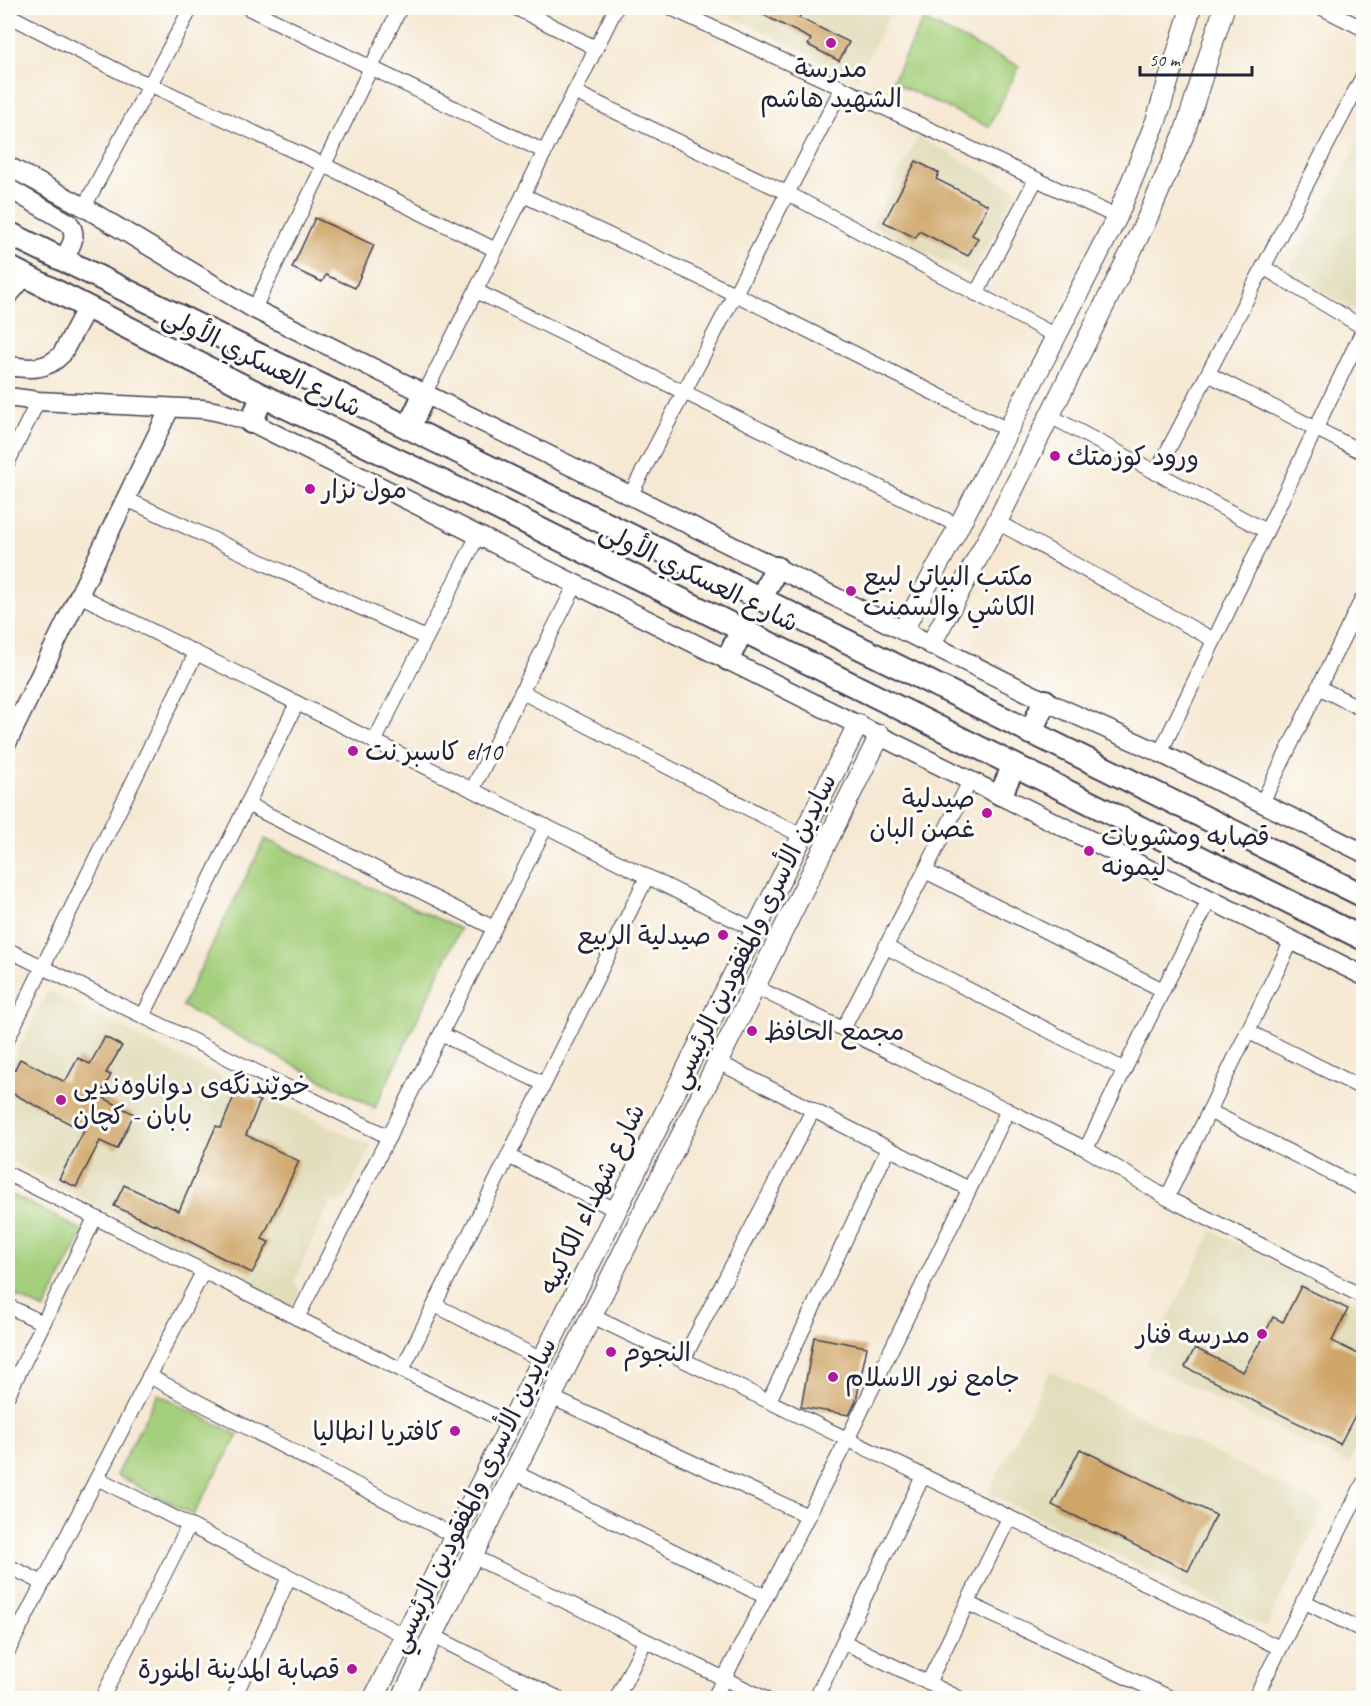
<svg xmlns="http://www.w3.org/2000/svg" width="1371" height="1706" font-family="Caveat,'Playpen Sans Arabic',sans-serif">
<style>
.built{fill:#e1dcba}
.green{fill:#a4cf7c;stroke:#63785c;stroke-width:1.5}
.building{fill:#cfa468}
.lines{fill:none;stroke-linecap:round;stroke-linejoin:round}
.minor-casing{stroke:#424052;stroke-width:16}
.tertiary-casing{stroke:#424052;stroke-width:21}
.secondary-casing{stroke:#424052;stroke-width:22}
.primary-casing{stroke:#424052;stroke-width:26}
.minor{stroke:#fff;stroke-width:14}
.tertiary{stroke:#fff;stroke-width:18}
.secondary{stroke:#fff;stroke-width:20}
.primary{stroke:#fff;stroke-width:22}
.poi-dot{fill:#b5179e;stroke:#fdfcf7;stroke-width:2}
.labels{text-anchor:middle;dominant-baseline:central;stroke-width:6;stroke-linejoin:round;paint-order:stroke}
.poi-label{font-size:26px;fill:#22223b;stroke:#fdfcf7;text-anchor:start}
.street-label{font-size:26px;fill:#22223b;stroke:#fdfcf7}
</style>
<rect width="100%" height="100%" fill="#fdfcf7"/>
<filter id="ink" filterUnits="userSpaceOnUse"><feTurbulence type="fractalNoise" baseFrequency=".0167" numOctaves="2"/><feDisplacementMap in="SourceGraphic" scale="12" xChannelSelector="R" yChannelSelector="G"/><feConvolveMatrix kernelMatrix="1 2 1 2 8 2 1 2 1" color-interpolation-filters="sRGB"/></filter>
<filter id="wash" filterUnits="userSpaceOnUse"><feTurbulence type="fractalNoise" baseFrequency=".008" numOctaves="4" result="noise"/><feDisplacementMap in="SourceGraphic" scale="24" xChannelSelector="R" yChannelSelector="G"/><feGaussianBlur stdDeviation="1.35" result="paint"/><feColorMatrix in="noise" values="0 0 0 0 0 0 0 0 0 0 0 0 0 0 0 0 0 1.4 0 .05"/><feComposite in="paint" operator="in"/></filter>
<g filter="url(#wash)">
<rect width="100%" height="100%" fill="#f6e8d3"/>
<g class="built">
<path d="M714,8H893L858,78Z"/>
<path d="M1363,133V315L1288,274Z"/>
<path d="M918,137L1017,190L972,276L872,225Z"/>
<path d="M48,991L171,1053L372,1146L344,1201L330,1202L294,1282L300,1291L293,1308L8,1160V1068Z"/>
<path d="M1213,1231L1363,1305V1436L1349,1464L1145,1364Z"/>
<path d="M1050,1371L1325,1507L1266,1628L988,1493Z"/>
</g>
<g class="green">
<path d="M923,20L1019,66L989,127L892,82Z"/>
<path d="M265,839L460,929L375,1108L182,1006Z"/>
<path d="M8,1193L84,1231L44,1310L8,1292Z"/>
<path d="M158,1394L238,1435L193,1515L116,1475Z"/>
</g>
<g id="blocks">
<g class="building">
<path d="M750,8H804L799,18L849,42L839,61L808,45L811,39Z"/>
<path d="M916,161L939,173L936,179L988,205L972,235L978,238L968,256L919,231L916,238L884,222Z"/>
<path d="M315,218L374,245L355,288L326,275L322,282L292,268Z"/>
<path d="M105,1037L122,1046L106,1073L111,1075L100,1096L134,1114L117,1149L100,1141L76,1187L59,1179L84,1131L8,1091V1068L14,1071L20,1059L65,1082L78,1058L90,1064Z"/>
<path d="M236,1091L260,1101L246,1135L299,1161L262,1239L269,1242L252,1273L155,1224V1225L114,1206L124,1185L179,1211L216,1126L221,1128Z"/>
<path d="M1301,1286L1348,1309L1332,1341L1364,1357V1398L1340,1444L1185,1367L1195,1348L1243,1372L1258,1345L1259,1346L1273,1317L1283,1322Z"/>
<path d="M814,1337L867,1347L856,1401L849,1415L801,1407Z"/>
<path d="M1080,1449L1216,1515L1188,1571L1052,1505Z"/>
</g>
</g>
</g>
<g filter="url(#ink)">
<use href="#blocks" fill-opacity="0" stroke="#424052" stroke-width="1.5"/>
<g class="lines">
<defs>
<g id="minor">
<path d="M248,8L545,152"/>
<path d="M516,8L596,48"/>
<path d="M671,8L1117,217"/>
<path d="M1322,8L1364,29"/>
<path d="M8,15L128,76L151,85L324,165L496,250"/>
<path d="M574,92L787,193L1056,336"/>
<path d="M523,195L735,294L1008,430"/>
<path d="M84,207L191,8"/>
<path d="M476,291L959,526"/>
<path d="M976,294L1036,179"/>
<path d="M254,309L400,8"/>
<path d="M1208,374L1364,453"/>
<path d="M424,395L616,8"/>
<path d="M1050,416L1266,531"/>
<path d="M8,462L38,401"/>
<path d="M1156,473L1364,74"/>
<path d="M630,496L842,88"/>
<path d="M126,499L426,638"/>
<path d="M997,522L1214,640"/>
<path d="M79,595L755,930"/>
<path d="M1318,687L1364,710"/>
<path d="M522,692L802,836"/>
<path d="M8,712L19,718"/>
<path d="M374,742L477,537"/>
<path d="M1160,753L1364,328L1263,267"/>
<path d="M472,790L575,586"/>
<path d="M1262,803L1364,595"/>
<path d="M247,804L494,928"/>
<path d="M925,871L1163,990"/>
<path d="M886,947L1125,1070"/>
<path d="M8,950L389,1137"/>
<path d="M755,987L843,1029L1086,1149L1167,1198L1364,1297"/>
<path d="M143,1016L297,703"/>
<path d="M843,1029L925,871L971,779"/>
<path d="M1247,1031L1364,1089"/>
<path d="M441,1034L544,1084"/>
<path d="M8,1038L196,653"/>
<path d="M718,1062L969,1189"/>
<path d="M1209,1111L1364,1190"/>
<path d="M1086,1149L1163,990L1210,899"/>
<path d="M508,1156L616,1210"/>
<path d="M8,1174L510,1424"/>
<path d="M1167,1198L1292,940"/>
<path d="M435,1305L542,1360"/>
<path d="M8,1306L43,1323"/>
<path d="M592,1316L1280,1648"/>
<path d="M297,1318L546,826"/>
<path d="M683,1360L813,1110"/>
<path d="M402,1370L647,877"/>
<path d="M149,1376L454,1536"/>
<path d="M8,1395L95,1218"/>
<path d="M551,1397L808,1516"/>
<path d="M769,1401L888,1149"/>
<path d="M514,1472L766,1597"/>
<path d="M97,1478L405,1636"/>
<path d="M472,1556L764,1698"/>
<path d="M8,1566L43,1583"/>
<path d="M1303,1601L1364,1631"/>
<path d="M967,1603L1171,1698"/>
<path d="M433,1636L558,1698"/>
<path d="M844,1642L959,1698"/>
<path d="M8,1651L203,1272"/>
<path d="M928,1683L1009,1518"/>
<path d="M102,1698L189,1525"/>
<path d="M234,1698L289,1577"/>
<path d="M521,1698L529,1684"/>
<path d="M617,1698L645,1641"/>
<path d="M714,1698L847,1440L1008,1110"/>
<path d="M816,1698L923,1476"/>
<path d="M1255,1698L1364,1482"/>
</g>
<g id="tertiary">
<path d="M8,166L84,207L254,309L1045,701L1160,753L1364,853"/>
<path d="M8,188L69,223C79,237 70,247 63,260"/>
<path d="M8,296L25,276"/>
<path d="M8,366C29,369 46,371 62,354L87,307"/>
<path d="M8,397L38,401L203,409L219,412L251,422C621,610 993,790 1364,976"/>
<path d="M8,741L170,408"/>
<path d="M8,1698H9"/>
</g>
<g id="secondary">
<path d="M903,630L959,526L1117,217L1156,121L1191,8"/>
<path d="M931,644L997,522L1146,221L1184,134L1224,8"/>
<path d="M374,1698L858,724"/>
<path d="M402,1698L880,735"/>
</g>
<g id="primary">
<path d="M8,233L761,599L1364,896"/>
<path d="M8,267L263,396L491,505L1364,939"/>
<path d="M251,422L263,396"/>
<path d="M409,427L424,395"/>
<path d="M761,599L776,568"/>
<path d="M728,659L742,630"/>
<path d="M1030,733L1045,701"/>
<path d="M1001,794L1014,765"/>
</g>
</defs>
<use href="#minor" class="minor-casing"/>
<use href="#tertiary" class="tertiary-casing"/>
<use href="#secondary" class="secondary-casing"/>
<use href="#primary" class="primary-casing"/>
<use href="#minor" class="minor"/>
<use href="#tertiary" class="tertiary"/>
<use href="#secondary" class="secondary"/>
<use href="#primary" class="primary"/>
</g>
</g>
<g class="poi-dot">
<circle cx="831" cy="43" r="6"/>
<circle cx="1055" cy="456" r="6"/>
<circle cx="310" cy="489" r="6"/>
<circle cx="851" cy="591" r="6"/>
<circle cx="353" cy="751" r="6"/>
<circle cx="987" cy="813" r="6"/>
<circle cx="1089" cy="851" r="6"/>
<circle cx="723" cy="935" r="6"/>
<circle cx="752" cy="1031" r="6"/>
<circle cx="61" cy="1100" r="6"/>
<circle cx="1262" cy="1334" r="6"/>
<circle cx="611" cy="1352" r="6"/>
<circle cx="833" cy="1377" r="6"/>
<circle cx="455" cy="1431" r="6"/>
<circle cx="352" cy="1669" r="6"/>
</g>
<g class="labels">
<g class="poi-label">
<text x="831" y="68" text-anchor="middle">مدرسة<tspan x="831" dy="30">الشهيد هاشم</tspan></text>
<text x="1067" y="456">ورود كوزمتك</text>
<text x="322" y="489">مول نزار</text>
<text x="863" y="576">مكتب البياتي لبيع<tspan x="863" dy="30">الكاشي والسمنت</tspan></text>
<text x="365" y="751">كاسبر نت el10</text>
<text x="975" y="798" text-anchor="end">صيدلية<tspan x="975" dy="30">غصن البان</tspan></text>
<text x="1101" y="836">قصابه ومشويات<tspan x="1101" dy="30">ليمونه</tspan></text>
<text x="711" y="935" text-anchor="end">صيدلية الربيع</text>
<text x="764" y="1031">مجمع الحافظ</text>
<text x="73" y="1085">خوێندنگەی دواناوەندیی<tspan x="73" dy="30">بابان - کچان</tspan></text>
<text x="1250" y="1334" text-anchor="end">مدرسه فنار</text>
<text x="623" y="1352">النجوم</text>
<text x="845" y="1377">جامع نور الاسلام</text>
<text x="443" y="1431" text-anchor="end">كافتريا انطاليا</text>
<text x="340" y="1669" text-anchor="end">قصابة المدينة المنورة</text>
</g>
<g class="street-label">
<text transform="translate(262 362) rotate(26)">شارع العسكري الأولى</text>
<text transform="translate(699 577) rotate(26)">شارع العسكري الأولى</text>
<text transform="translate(753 931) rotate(-64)">سايدين الأسرى والمفقودين الرئيسي</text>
<text transform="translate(592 1199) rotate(-64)">شارع شهداء الكاكييه</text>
<text transform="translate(473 1495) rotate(-64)">سايدين الأسرى والمفقودين الرئيسي</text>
</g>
</g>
<rect width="1371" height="1706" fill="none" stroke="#fdfcf7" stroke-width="30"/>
<path d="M1140 66v9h112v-9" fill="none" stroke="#22223b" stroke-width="3"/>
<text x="1149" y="66" font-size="18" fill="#22223b" stroke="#fdfcf7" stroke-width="4.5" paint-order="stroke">50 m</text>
</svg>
